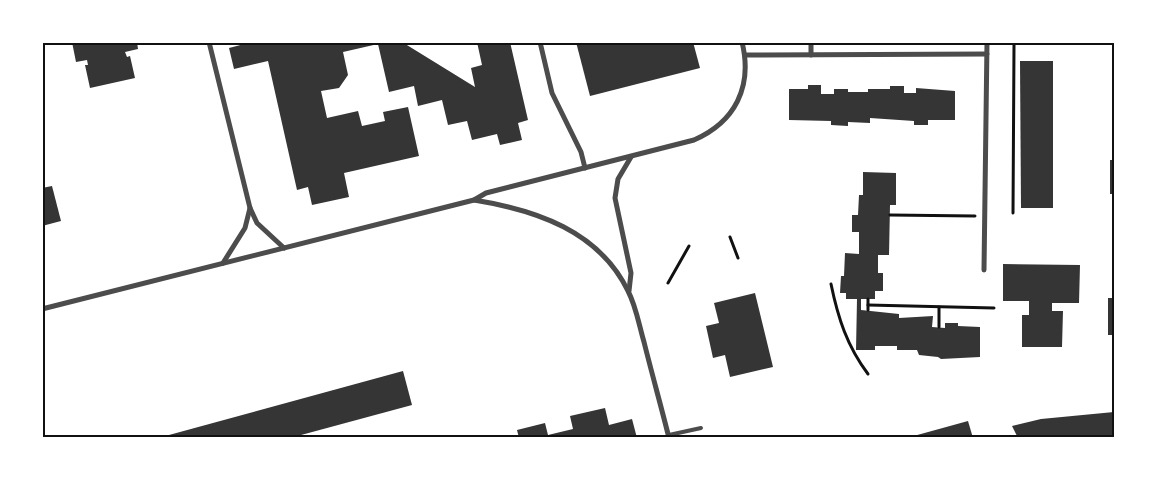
<svg xmlns="http://www.w3.org/2000/svg" width="1157" height="480" font-family="'Archivo Narrow',sans-serif">
<style>
.building{fill:#353535}
.lines{fill:none;stroke-linecap:round;stroke-linejoin:round}
.path{stroke:#111;stroke-width:3}
.service{stroke:#4c4c4c;stroke-width:4}
.minor{stroke:#4c4c4c;stroke-width:5}
.neatline{fill:none;stroke:#111;stroke-width:2}
</style>
<rect width="100%" height="100%" fill="#fff"/>
<g class="building">
<path d="M72,42H137L138,49L125,52L127,57L130,56L135,78L90,88L85,65H88L87,60L76,62Z"/>
<path d="M252,42H402L475,87L471,68L482,65L477,42H510L528,120L518,123L522,140L500,145L497,134L472,140L467,121L448,125L442,100L418,106L414,86L389,92L378,44L343,52L348,75L339,88L321,91L327,118L358,111L362,126L385,121L383,112L408,107L419,156L344,173L349,197L312,205L308,187L297,190L268,61L234,69L229,48Z"/>
<path d="M576,42H693L700,68L590,96Z"/>
<path d="M1020,61H1053V208H1021Z"/>
<path d="M808,85H821V94H834V89H848V92H868V89H890V86H904V93H916V88L955,91V120H928V125H914V121L870,118V123L848,122V126L831,125V121L789,120V89H808Z"/>
<rect x="1110" y="160" width="4" height="34"/>
<path d="M863,172L896,173V205H890L889,255H878V273H883V291H875V299H861V310L899,314V318L933,316L932,327L945,328V323H958V326L980,327V357L941,359L938,357L919,355L917,350H897V346H875V350H856L857,299H846V293H840L841,276H844L845,253L859,254V232H852V215H858L859,195H863Z"/>
<path d="M52,186L61,221L42,226V188Z"/>
<rect x="1112" y="202" width="2" height="34"/>
<path d="M1003,264L1080,265L1079,303H1052V311H1063L1062,347H1022V315H1029V301H1003Z"/>
<path d="M755,293L773,367L730,377L725,355L713,358L706,326L719,323L714,303Z"/>
<rect x="1108" y="298" width="6" height="37"/>
<rect x="1113" y="350" width="1" height="34"/>
<path d="M403,371L412,405L290,438H158Z"/>
<path d="M605,408L609,425L632,419L637,438H519L517,430L545,423L548,435L573,429L570,416Z"/>
<path d="M1114,412V438H1018L1012,426L1041,419Z"/>
<path d="M968,421L973,438H910V437Z"/>
</g>
<g class="lines">
<g class="path">
<path d="M1013,213L1014,45"/>
<path d="M890,215L975,216"/>
<path d="M730,237L738,258"/>
<path d="M668,283L689,246"/>
<path d="M831,284C838,318 847,346 868,374"/>
<path d="M868,305L994,308"/>
<path d="M868,310V299"/>
<path d="M939,327V307"/>
</g>
<path class="service" d="M669,435L701,428"/>
<g class="minor">
<path d="M209,42L250,208L257,223L284,248"/>
<path d="M540,42L552,93L581,152L585,168"/>
<path d="M811,42V55"/>
<path d="M745,55L987,54"/>
<path d="M474,200C536,210 599,231 628,291C636,306 639,325 644,342C652,374 661,406 669,438"/>
<path d="M223,263L245,228L250,208"/>
<path d="M984,270L987,42"/>
<path d="M629,291L631,273L615,198L618,179L631,157"/>
<path d="M42,309L474,200L486,193L694,140C735,122 753,87 742,42"/>
</g>
</g>
<rect width="1157" height="480" fill="none" stroke="#ffffff" stroke-width="88"/>
<rect x="44" y="44" width="1069" height="392" class="neatline"/>
</svg>
